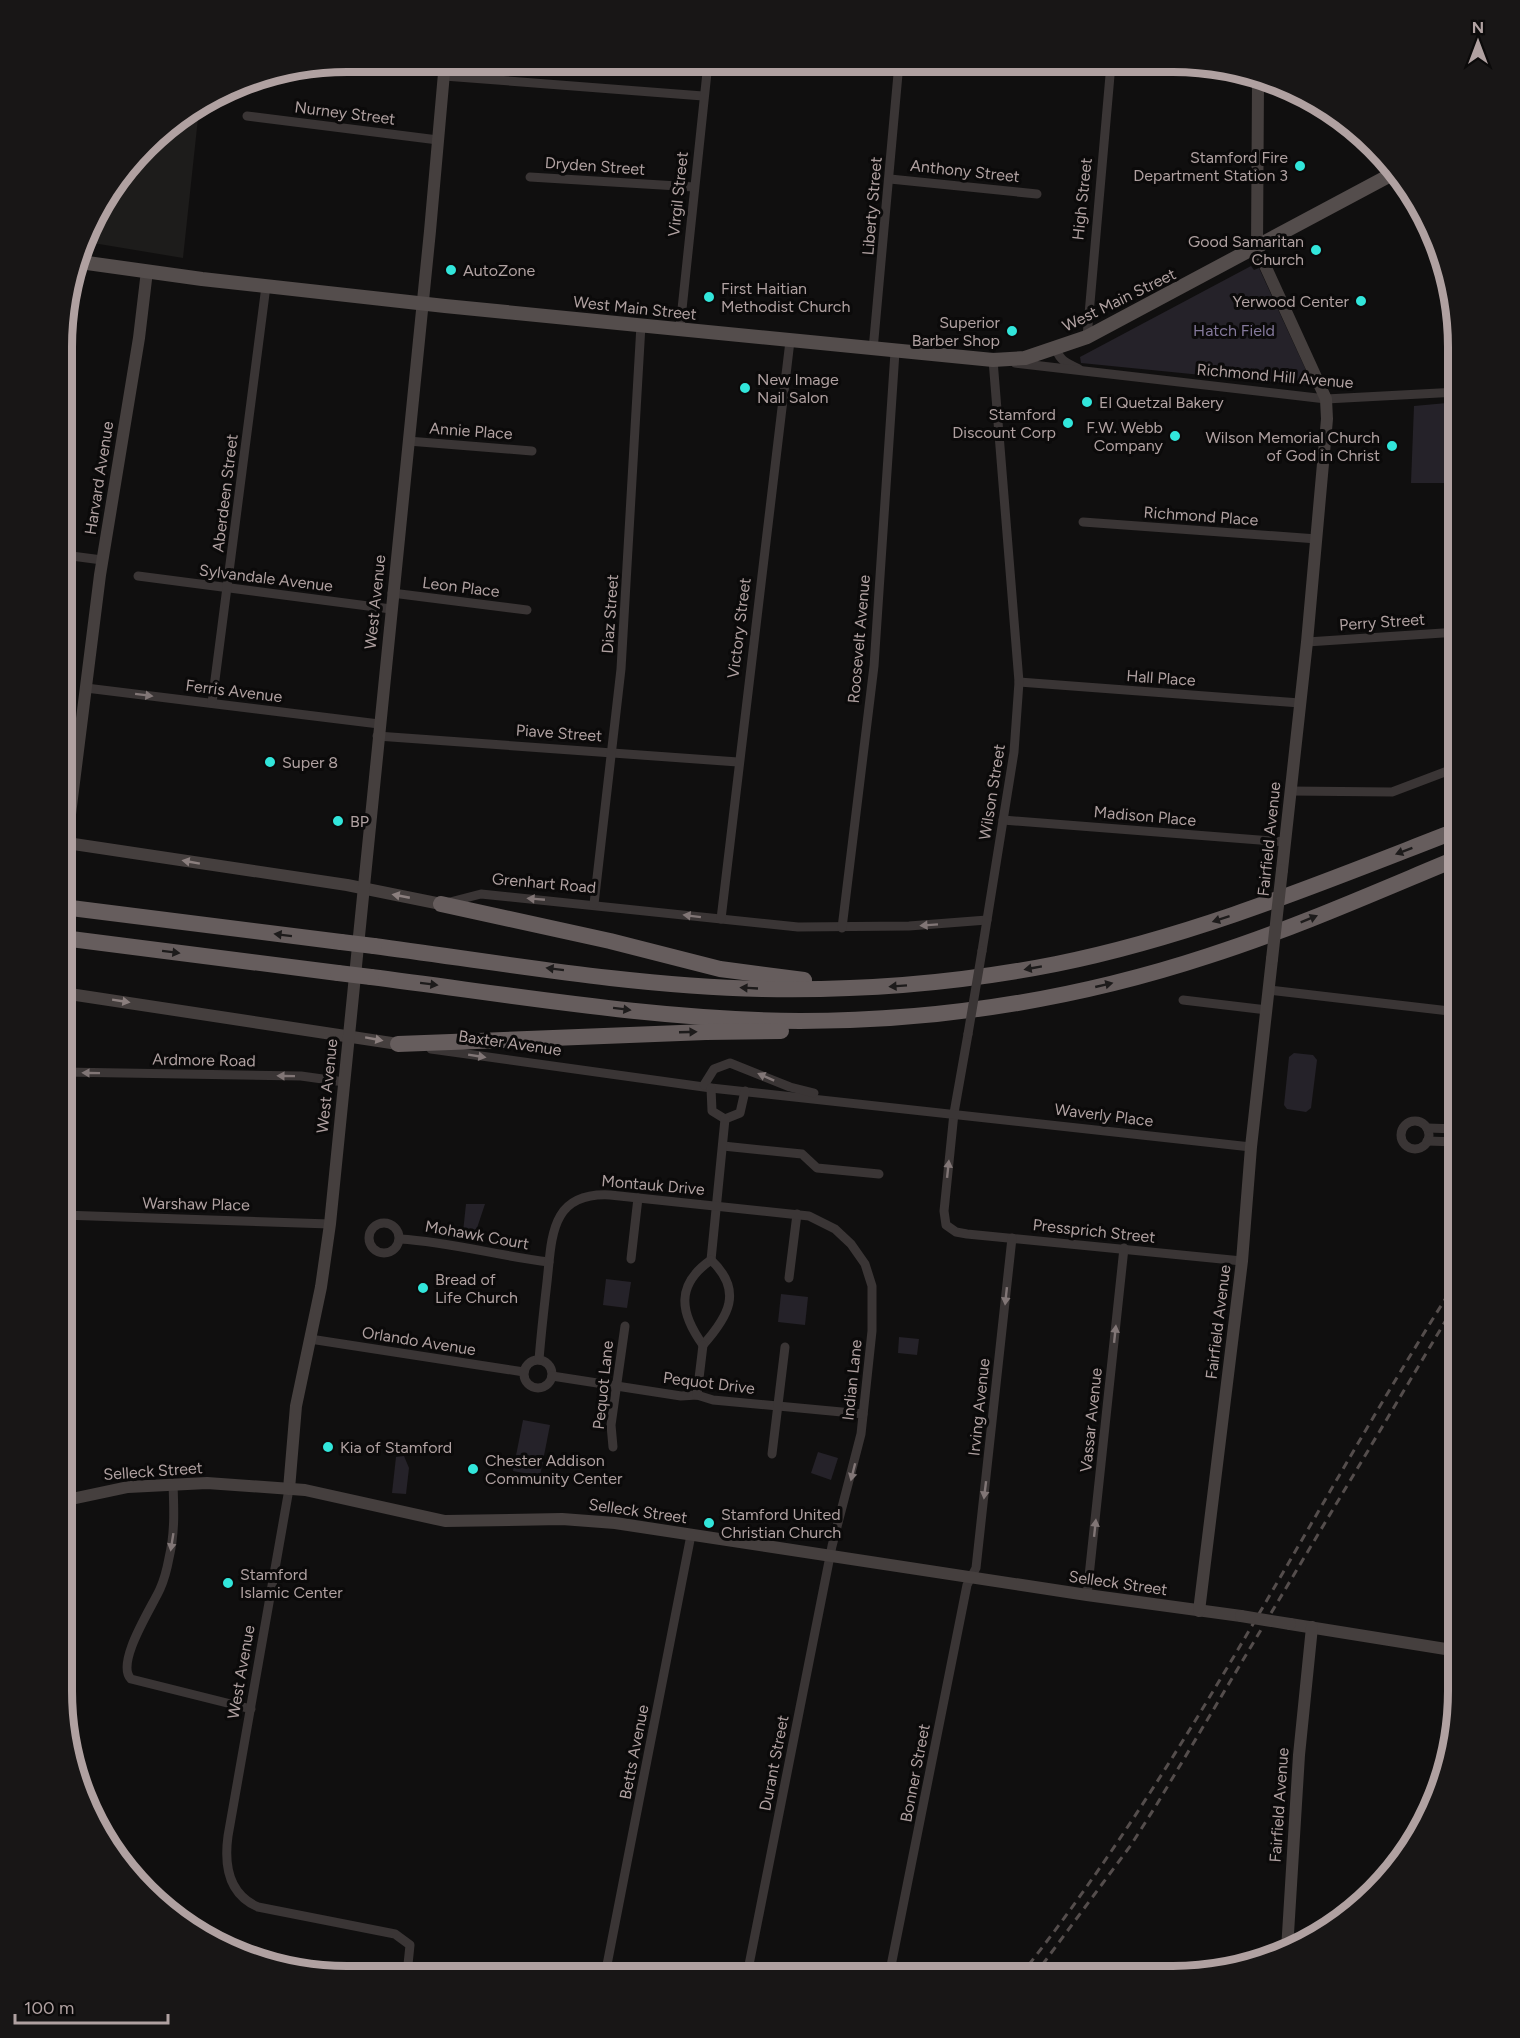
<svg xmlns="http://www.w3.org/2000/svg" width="1520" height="2038" font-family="Figtree,sans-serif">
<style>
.built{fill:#1d1c1b}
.green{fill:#252229}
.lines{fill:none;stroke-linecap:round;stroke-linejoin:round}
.street{stroke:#3a3535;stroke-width:9}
.secondary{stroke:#453f3e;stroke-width:12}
.primary{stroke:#544d4c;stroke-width:14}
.highway{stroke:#665d5d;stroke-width:16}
.rail{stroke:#544d4c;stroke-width:3;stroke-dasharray:8 6;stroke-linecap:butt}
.street-bridge{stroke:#3a3535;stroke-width:9}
.secondary-bridge{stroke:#453f3e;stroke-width:12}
.highway-bridge{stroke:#665d5d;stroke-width:16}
.oneway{fill:#817676}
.oneway2{fill:#1d1b1b}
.oneway3{fill:#8b7f7e}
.poi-dot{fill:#32e6db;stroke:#0b0a0a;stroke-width:2}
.labels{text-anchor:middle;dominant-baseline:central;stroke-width:6;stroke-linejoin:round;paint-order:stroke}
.street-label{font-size:16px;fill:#b0a1a1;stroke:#0b0a0a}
.poi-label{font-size:16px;fill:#b0a1a1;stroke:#0b0a0a;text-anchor:start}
.park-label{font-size:16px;fill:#84799b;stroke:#0b0a0a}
.rim{fill:none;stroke:#b0a1a1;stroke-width:8}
</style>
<rect width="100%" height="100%" fill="#100f0f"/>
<path class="built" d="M199,109L183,258L87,242L100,205L159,132Z"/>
<g class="green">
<path d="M1251,266L1254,270L1259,268L1311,381L1302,385L1081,363L1080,357Z"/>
<path d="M1458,402V483H1411L1414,406Z"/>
<path d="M1294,1053L1313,1055L1317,1060L1311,1108L1306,1112L1287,1109L1284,1105L1289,1057Z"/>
<path d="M466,1204H485L475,1234L463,1232Z"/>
<path d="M606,1279L631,1282L627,1308L603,1305Z"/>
<path d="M781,1294L808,1297L805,1325L778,1322Z"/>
<path d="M899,1337L919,1339L917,1355L898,1353Z"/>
<path d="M523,1420L550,1425L540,1476L513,1471Z"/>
<path d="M818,1452L838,1458L831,1480L811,1473Z"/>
<path d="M404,1456L409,1468L406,1494L392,1493L396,1457Z"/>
</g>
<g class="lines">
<g class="street">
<path d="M444,76L703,96"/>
<path d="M247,116L438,140"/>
<path d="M530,177L694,187"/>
<path d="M890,179L1037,194"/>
<path d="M680,328L708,63"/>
<path d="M1087,337L1111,64"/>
<path d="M1056,349C1060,361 1068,364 1079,369"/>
<path d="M873,350L899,63"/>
<path d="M1015,363L1326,399L1458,392"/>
<path d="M408,441L532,451"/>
<path d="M1083,522L1317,539"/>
<path d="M64,555L102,560"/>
<path d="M138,576L391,609"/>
<path d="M392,593L527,610"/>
<path d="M1307,642L1458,632"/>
<path d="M1019,682L1300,703"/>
<path d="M86,688L379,724"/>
<path d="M212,703L266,286"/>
<path d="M377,736L738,762"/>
<path d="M1290,791L1392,792L1458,767"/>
<path d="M1003,820L1285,842"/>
<path d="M450,902L481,894L798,927L909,926L987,920"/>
<path d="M594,904L621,669L641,325"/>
<path d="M721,919L790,341"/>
<path d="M842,928L874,666L895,352"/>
<path d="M982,951L1014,752L1019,682L993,360L998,361"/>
<path d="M1269,990L1458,1012"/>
<path d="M1183,1000L1267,1010"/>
<path d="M968,1034L954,1113L944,1211L946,1225L956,1232L967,1234L1242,1261"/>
<path d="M431,1049L711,1088L1251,1147"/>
<path d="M63,1072L301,1076L344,1082"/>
<path d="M704,1085L714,1069L730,1063L790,1087L814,1093"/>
<path d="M711,1088L712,1111L725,1119L740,1113L745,1091"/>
<circle cx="1415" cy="1135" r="14"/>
<path d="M1427,1128L1458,1129"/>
<path d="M1427,1141L1458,1142"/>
<path d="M723,1146L802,1154L817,1168L879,1174"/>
<path d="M62,1215L330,1224"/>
<circle cx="384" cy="1238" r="15"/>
<path d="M400,1239C451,1242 499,1256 549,1262"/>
<path d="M631,1259L638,1198"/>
<path d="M711,1260L725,1119"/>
<path d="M789,1278L797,1214"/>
<path d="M310,1339L524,1372"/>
<path d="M703,1345C680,1313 675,1285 711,1260"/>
<path d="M703,1345C728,1317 744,1291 711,1260"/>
<circle cx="538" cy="1374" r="14"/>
<path d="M539,1360C541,1334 544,1308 547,1282C552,1237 550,1192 610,1195L809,1216L835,1229L851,1244L865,1264L872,1286V1331L861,1434L832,1546L747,1975"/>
<path d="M552,1376L681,1396L697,1395L713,1400L863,1414"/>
<path d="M697,1395L703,1345"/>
<path d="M613,1447L611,1425L625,1326"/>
<path d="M772,1454L785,1347"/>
<path d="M173,1484C174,1509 175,1533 169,1558C167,1569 164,1580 160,1589C152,1607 115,1663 131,1679L251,1709"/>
<path d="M289,1489L228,1836C224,1865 228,1894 258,1907L395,1934L410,1945L407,1974"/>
<path d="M1087,1595L1124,1248"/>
<path d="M143,1889L144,1888"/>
<path d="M605,1975L691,1535"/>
<path d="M889,1976L967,1585L976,1568L1012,1238"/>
</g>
<g class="secondary">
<path d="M1258,82L1257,248L1326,399L1327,419L1307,642L1282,870"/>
<path d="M67,843L347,885L441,904"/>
<path d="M63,870L100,575L139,338L147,271"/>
<path d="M63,993L398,1044"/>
<path d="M289,1489L296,1406L321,1287L330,1224L430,231L445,62"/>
<path d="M62,1501L128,1487L207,1483L305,1490L445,1521L562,1519L615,1523L1087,1595L1241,1616"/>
<path d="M1199,1611L1242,1261L1251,1147L1272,959"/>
<path d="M1290,1624L1458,1651"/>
<path d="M1287,1950L1299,1755L1312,1627"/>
</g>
<path class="primary" d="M80,262L202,279L445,306L993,360L1025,358L1087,337L1396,172"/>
<g class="highway">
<path d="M63,842L67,843"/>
<path d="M441,904L610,941L720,969L804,980"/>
<path d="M63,907L341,942"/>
<path d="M63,938L338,973"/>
<path d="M374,946C502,963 632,986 762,989C860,991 960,983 1056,964C1195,936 1326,881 1458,830"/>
<path d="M371,977C513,995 656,1020 800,1021C937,1021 1077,999 1208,956C1293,929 1376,892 1458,858"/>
<path d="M398,1044L706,1032L781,1031"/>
</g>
<g class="rail">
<path d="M1020,1976C1191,1760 1310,1510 1458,1279"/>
<path d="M1034,1976L1131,1845L1157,1804L1458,1300"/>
</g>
<path class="street-bridge" d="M968,1034L982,951"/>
<g class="secondary-bridge">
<path d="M1272,959L1282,870"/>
<path d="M1241,1616L1290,1624"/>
</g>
<g class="highway-bridge">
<path d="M341,942L374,946"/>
<path d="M338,973L371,977"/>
</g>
</g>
<defs><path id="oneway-solid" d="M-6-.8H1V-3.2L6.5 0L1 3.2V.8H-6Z" transform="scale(1.5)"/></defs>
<g class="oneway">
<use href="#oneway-solid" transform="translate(144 695) rotate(7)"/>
<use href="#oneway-solid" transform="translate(536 899) rotate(-175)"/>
<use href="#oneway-solid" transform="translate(692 916) rotate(-173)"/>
<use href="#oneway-solid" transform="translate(929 925) rotate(176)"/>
<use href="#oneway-solid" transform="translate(477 1056) rotate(9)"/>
<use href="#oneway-solid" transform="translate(91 1073) rotate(-179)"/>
<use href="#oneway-solid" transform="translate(286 1076) rotate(-179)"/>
<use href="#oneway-solid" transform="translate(766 1077) rotate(-156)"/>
<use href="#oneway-solid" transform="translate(948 1169) rotate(-84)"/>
<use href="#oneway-solid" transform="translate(1006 1296) rotate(96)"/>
<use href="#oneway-solid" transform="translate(1115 1334) rotate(-84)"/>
<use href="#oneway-solid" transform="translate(853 1472) rotate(104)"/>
<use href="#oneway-solid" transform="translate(985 1490) rotate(97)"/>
<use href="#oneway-solid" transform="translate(1095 1528) rotate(-84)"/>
<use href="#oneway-solid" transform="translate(172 1542) rotate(99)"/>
</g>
<g class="oneway2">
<use href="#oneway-solid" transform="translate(1404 851) rotate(159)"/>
<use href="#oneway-solid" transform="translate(1221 919) rotate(162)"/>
<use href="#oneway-solid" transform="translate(1309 919) rotate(-22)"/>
<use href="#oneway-solid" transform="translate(283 935) rotate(-173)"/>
<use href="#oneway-solid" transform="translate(171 952) rotate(7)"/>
<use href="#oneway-solid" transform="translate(1033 968) rotate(170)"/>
<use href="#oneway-solid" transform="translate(555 969) rotate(-173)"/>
<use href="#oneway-solid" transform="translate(429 984) rotate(7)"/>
<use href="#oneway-solid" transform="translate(1104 985) rotate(-13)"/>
<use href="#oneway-solid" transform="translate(898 986) rotate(176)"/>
<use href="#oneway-solid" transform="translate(749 988) rotate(-177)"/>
<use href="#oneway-solid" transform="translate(622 1009) rotate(7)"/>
<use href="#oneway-solid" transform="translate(688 1032) rotate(-2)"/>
</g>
<g class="oneway3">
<use href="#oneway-solid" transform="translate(191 862) rotate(-170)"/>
<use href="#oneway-solid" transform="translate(401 896) rotate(-169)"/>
<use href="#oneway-solid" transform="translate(121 1001) rotate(9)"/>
<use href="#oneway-solid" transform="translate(374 1039) rotate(10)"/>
</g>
<g class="poi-dot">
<circle cx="1300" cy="166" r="6"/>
<circle cx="1316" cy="250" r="6"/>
<circle cx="451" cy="270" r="6"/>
<circle cx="709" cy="297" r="6"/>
<circle cx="1361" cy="301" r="6"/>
<circle cx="1012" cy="331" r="6"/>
<circle cx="745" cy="388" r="6"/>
<circle cx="1087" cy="402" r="6"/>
<circle cx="1068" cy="423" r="6"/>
<circle cx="1175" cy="436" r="6"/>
<circle cx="1392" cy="446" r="6"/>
<circle cx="270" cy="762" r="6"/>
<circle cx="338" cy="821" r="6"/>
<circle cx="423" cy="1288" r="6"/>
<circle cx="328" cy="1447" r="6"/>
<circle cx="473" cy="1469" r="6"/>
<circle cx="709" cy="1523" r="6"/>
<circle cx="228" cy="1583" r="6"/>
</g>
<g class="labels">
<g class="street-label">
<text transform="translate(345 113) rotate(7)">Nurney Street</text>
<text transform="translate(595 166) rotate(4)">Dryden Street</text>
<text transform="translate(965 171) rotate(6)">Anthony Street</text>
<text transform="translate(678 194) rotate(-84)">Virgil Street</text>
<text transform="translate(1082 199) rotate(-84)">High Street</text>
<text transform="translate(872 206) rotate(-85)">Liberty Street</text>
<text transform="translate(1119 300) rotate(-26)">West Main Street</text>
<text transform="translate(635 308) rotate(6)">West Main Street</text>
<text transform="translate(1275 376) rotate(5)">Richmond Hill Avenue</text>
<text transform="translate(471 431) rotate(4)">Annie Place</text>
<text transform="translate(99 478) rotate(-81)">Harvard Avenue</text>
<text transform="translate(225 493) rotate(-83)">Aberdeen Street</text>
<text transform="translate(1201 516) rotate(4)">Richmond Place</text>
<text transform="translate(266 578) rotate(7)">Sylvandale Avenue</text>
<text transform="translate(461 587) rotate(7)">Leon Place</text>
<text transform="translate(375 602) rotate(-84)">West Avenue</text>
<text transform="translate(610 614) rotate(-86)">Diaz Street</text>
<text transform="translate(1382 622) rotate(-4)">Perry Street</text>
<text transform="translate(739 628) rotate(-83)">Victory Street</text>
<text transform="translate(859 639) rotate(-85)">Roosevelt Avenue</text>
<text transform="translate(1161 678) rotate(4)">Hall Place</text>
<text transform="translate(234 691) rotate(7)">Ferris Avenue</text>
<text transform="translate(559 733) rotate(4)">Piave Street</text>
<text transform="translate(992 792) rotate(-81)">Wilson Street</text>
<text transform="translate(1145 816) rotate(5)">Madison Place</text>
<text transform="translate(1269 839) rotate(-84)">Fairfield Avenue</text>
<text transform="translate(544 883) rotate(5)">Grenhart Road</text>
<text transform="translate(510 1043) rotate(8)">Baxter Avenue</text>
<text transform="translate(204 1060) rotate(1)">Ardmore Road</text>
<text transform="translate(327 1086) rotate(-84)">West Avenue</text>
<text transform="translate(1104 1115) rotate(7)">Waverly Place</text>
<text transform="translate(653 1185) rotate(5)">Montauk Drive</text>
<text transform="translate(196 1204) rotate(1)">Warshaw Place</text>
<text transform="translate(1094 1231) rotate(6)">Pressprich Street</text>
<text transform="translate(477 1235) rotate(10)">Mohawk Court</text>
<text transform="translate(1218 1322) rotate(-83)">Fairfield Avenue</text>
<text transform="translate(419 1341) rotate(9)">Orlando Avenue</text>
<text transform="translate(852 1380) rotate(-84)">Indian Lane</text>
<text transform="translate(709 1383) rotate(7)">Pequot Drive</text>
<text transform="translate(603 1385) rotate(-84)">Pequot Lane</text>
<text transform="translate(979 1407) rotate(-84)">Irving Avenue</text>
<text transform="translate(1091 1420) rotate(-84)">Vassar Avenue</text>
<text transform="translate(153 1471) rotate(-4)">Selleck Street</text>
<text transform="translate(638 1511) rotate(8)">Selleck Street</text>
<text transform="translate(1118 1583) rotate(8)">Selleck Street</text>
<text transform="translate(241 1672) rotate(-80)">West Avenue</text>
<text transform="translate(634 1752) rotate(-79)">Betts Avenue</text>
<text transform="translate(774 1763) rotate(-79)">Durant Street</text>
<text transform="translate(915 1773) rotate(-79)">Bonner Street</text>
<text transform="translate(1279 1805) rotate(-86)">Fairfield Avenue</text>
</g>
<g class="poi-label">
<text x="1288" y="157" text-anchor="end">Stamford Fire<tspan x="1288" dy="18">Department Station 3</tspan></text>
<text x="1304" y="241" text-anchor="end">Good Samaritan<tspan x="1304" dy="18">Church</tspan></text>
<text x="463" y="270">AutoZone</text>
<text x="721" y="288">First Haitian<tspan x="721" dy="18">Methodist Church</tspan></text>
<text x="1349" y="301" text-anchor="end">Yerwood Center</text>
<text x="1000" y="322" text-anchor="end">Superior<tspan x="1000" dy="18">Barber Shop</tspan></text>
<text x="757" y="379">New Image<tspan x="757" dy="18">Nail Salon</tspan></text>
<text x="1099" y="402">El Quetzal Bakery</text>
<text x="1056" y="414" text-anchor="end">Stamford<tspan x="1056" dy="18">Discount Corp</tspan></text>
<text x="1163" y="427" text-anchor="end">F.W. Webb<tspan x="1163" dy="18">Company</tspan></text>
<text x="1380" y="437" text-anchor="end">Wilson Memorial Church<tspan x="1380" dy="18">of God in Christ</tspan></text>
<text x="282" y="762">Super 8</text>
<text x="350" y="821">BP</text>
<text x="435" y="1279">Bread of<tspan x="435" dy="18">Life Church</tspan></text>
<text x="340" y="1447">Kia of Stamford</text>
<text x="485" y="1460">Chester Addison<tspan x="485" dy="18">Community Center</tspan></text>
<text x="721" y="1514">Stamford United<tspan x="721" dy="18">Christian Church</tspan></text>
<text x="240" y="1574">Stamford<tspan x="240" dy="18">Islamic Center</tspan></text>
</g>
<g class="park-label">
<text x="1234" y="330">Hatch Field</text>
</g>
</g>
<path d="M0 0H1520V2038H0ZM347 72H1173A275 275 0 0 1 1448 347V1691A275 275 0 0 1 1173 1966H347A275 275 0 0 1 72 1691V347A275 275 0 0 1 347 72Z" fill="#181616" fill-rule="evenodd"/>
<path class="rim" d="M347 72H1173A275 275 0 0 1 1448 347V1691A275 275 0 0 1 1173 1966H347A275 275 0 0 1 72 1691V347A275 275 0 0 1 347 72Z"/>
<g transform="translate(1478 42)" stroke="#0b0a0a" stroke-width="4.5" paint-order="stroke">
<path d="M0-4.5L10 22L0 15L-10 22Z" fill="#b0a1a1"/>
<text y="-9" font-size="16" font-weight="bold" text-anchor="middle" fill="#b0a1a1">N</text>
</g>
<path d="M15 2014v9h153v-9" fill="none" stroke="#b0a1a1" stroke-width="3"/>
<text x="24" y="2014" font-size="18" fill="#b0a1a1" stroke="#0b0a0a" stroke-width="4.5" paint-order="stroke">100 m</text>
</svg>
